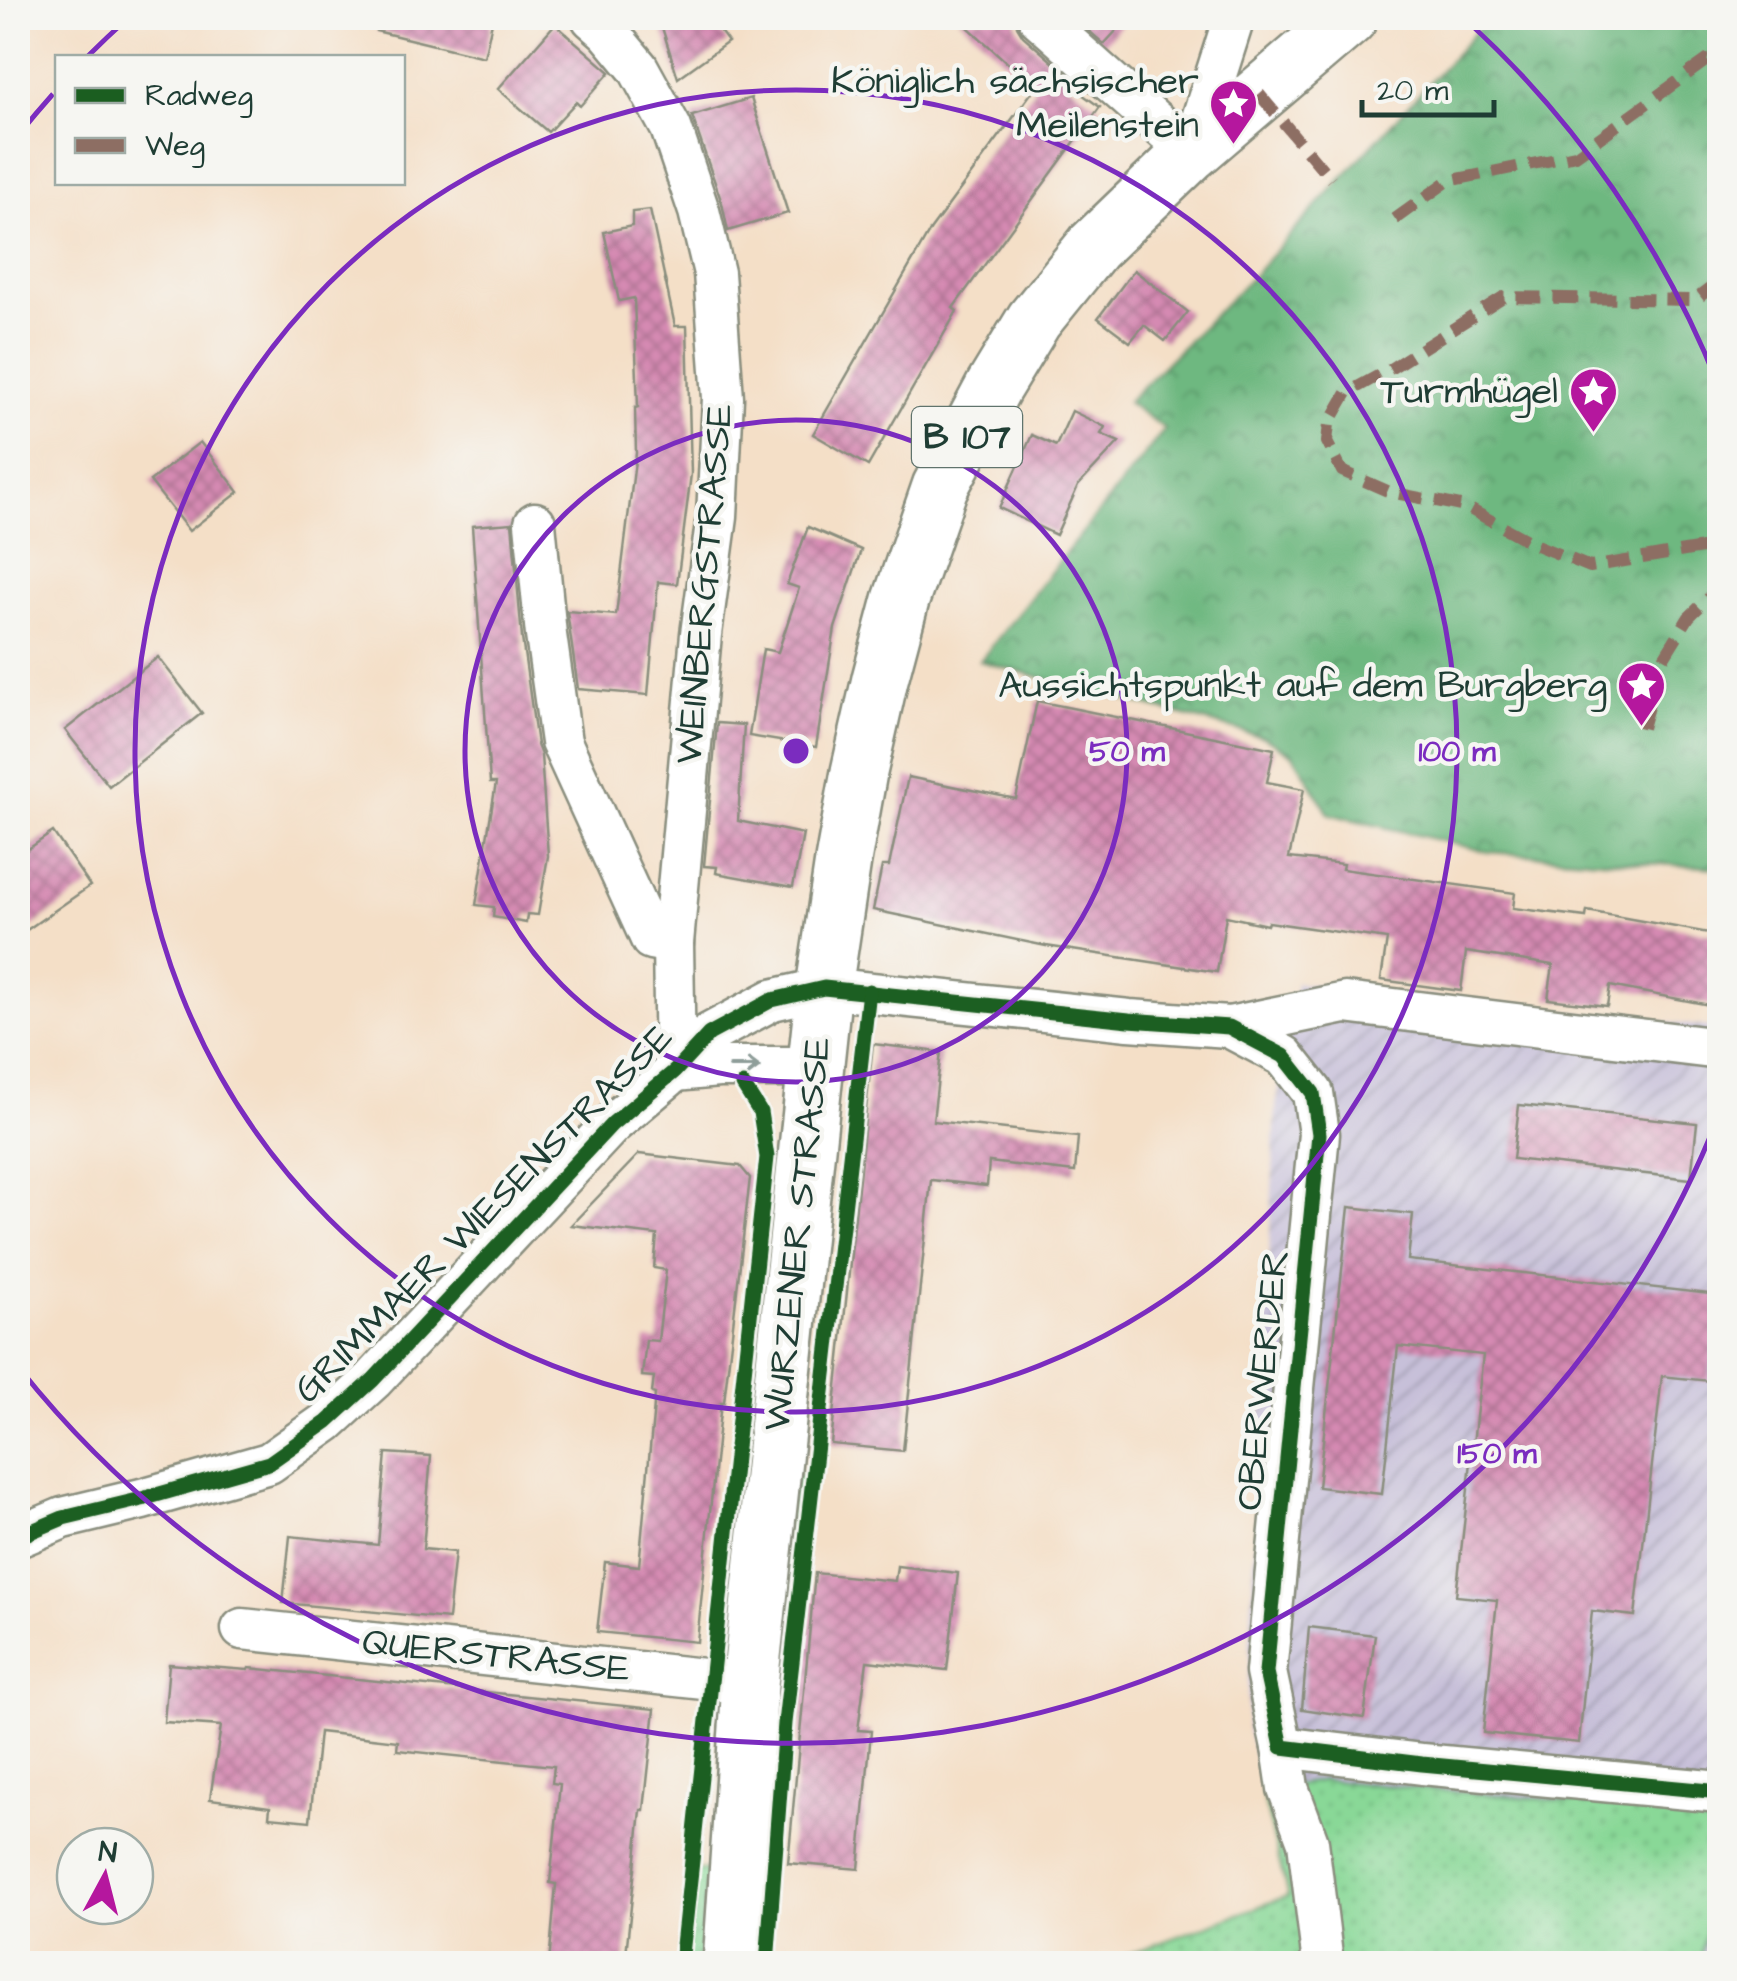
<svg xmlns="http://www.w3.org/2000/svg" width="1737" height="1981" font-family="'Architects Daughter',sans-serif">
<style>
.industrial{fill:url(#industrial-furrows)}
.grass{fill:url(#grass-dots);stroke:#548a66;stroke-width:2.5}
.forest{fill:url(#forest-crowns);stroke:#467a5a;stroke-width:2.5}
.building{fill:url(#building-cross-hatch)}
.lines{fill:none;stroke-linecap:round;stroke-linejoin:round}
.minor-casing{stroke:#8a8e7e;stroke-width:45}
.primary-casing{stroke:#8a8e7e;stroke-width:60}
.minor{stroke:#fff;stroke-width:40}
.primary{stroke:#fff;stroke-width:55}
.quiet{stroke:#8d6e63;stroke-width:12;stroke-dasharray:25 12;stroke-linecap:butt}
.cycleway-casing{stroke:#f6f6f2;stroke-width:21}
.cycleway{stroke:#1b5e20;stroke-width:15}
.oneway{stroke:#8f9e9a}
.ring{fill:none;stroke:#7b2cbf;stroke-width:5}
.labels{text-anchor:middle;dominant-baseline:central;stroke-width:9;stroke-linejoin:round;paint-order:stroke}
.shield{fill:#f6f6f2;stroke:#60746d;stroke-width:2.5}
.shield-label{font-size:35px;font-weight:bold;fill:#1f3d34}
.poi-label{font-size:38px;fill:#1f3d34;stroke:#f6f6f2;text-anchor:end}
.street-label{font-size:38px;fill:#1f3d34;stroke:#f6f6f2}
.centre{fill:#7b2cbf;stroke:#f6f6f2;stroke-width:5}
.ring-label{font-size:30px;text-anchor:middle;font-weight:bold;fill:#7b2cbf;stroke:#f6f6f2;stroke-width:9;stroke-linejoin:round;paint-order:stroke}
</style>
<defs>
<pattern id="industrial-furrows" width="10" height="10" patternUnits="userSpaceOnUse" patternTransform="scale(2.5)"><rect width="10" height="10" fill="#c7c0d9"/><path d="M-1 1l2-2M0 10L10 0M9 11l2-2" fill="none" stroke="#a19db1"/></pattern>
<pattern id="grass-dots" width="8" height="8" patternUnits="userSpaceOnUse" patternTransform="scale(2.5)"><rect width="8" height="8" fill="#89d897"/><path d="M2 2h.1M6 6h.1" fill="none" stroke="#76ba83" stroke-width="1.8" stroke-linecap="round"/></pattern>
<pattern id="forest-crowns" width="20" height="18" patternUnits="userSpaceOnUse" patternTransform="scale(2.5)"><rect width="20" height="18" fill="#6eb880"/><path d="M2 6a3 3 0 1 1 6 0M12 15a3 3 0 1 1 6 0" fill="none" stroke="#5a976a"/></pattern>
<pattern id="building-cross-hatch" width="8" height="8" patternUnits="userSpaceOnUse" patternTransform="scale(2.5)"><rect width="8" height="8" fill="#d58ab2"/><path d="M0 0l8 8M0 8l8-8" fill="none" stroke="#ac7292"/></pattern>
</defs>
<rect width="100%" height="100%" fill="#f6f6f2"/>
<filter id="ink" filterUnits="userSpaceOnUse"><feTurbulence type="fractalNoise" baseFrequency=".01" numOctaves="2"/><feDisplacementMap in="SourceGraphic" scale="20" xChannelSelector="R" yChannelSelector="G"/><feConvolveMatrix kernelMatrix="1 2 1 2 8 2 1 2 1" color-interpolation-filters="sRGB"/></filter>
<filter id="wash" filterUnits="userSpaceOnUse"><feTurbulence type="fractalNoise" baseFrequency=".0048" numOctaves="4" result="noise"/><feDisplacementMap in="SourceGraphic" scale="40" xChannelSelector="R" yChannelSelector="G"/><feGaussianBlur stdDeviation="2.25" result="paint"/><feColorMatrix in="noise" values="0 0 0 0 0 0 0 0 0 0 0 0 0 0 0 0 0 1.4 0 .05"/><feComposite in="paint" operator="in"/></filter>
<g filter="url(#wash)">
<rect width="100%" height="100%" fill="#f4dfc7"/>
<g class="industrial">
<path d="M1296,983L1719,1028V1814L1323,1780L1262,1791L1246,1725L1276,1106Z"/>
<path d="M1719,1854V1963H1700Z"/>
</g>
<g class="grass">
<path d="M739,1466L749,1467L729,1661L719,1659Z"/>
<path d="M794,1473L808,1475L789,1654L774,1652Z"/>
<path d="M1323,1780L1719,1814V1854L1700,1963L1102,1964L1288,1896L1262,1791Z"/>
<path d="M695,1870L708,1871L699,1963H685Z"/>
</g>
<path class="forest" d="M1488,18H1719V868L1488,852L1329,814L1294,755L1264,737L980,661L1165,429L1127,402L1254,275Z"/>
<g id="blocks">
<g class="building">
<path d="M378,18H493L484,57L376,31Z"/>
<path d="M659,18H710L728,42L678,78Z"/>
<path d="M958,18H1016L1017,26L1023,36L1072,79L1068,84L1100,107L953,308L957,311L868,466L813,434L931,229L1035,88Z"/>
<path d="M1074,18H1128L1104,44Z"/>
<path d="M555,24L610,72L580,106L576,102L548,132L498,89Z"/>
<path d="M751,98L788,213L728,231L722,203L692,116Z"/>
<path d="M650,210L675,326H687L691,474L677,584L658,582L648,695L578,689L567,611L616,615L636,453L635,408L638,407L634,298L619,301L604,232L632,226V212Z"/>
<path d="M1134,270L1188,312L1165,341L1144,325L1130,342L1098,318Z"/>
<path d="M1072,411L1105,427L1101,434L1119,442L1078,486L1056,535L999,508L1032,435L1056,446Z"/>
<path d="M200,442L239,492L189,531L150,481Z"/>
<path d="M512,523L522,638L537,745L541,755L548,856L538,915L527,914L526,923L493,917L494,907L476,905L496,783H490L472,526Z"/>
<path d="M808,527L861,550L835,628L816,747L749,736L763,649L778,652L799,588L787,584Z"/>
<path d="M158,657L202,713L109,786L65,730Z"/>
<path d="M1037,701L1274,749L1267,782L1304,789L1289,858L1343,864L1342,869L1515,893L1513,908L1586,917L1587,911L1720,935V1007L1610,986L1607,1006L1548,999L1553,965L1466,952L1461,991L1381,980L1387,939L1268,922L1267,925L1226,916L1217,972L1046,946L873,910L882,866H889L908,777L1016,799Z"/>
<path d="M717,723L744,725L738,821L803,834L793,887L716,873L717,867L704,866Z"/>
<path d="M53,832L90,886L18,936V856Z"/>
<path d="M873,1044L941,1052L933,1121L1078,1137L1075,1172L989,1162L987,1186L931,1180L903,1451L831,1444Z"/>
<path d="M1519,1105L1697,1123L1691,1179L1513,1159Z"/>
<path d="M639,1154L740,1166L750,1178L724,1402H721L697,1642L597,1632L605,1562L639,1566L655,1394L652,1393L654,1377L642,1376L646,1340L658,1341L666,1270L654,1268L657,1235L571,1225Z"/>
<path d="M1349,1207L1413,1214L1408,1260L1719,1295L1709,1381L1662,1376L1635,1616L1592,1611L1579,1743L1483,1733L1497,1600L1456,1596L1483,1355L1398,1346L1382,1494L1318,1487Z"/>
<path d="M386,1453L431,1456L423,1549L455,1552L448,1619L283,1603L290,1536L378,1545Z"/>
<path d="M897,1566L958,1573L947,1670L867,1661L858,1730L871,1731L859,1869L788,1863L815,1573L895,1581Z"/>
<path d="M1309,1627L1375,1635L1364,1718L1302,1709Z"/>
<path d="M169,1664L248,1670L249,1668L655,1709L644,1810H641L625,1964H549L556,1884L550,1883L560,1784L552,1783L554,1766L397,1750L398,1741L319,1732L310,1821L269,1817L270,1807L210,1799L221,1726L164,1722Z"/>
</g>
</g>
</g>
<g filter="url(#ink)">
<use href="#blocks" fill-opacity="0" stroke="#8a8e7e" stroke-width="2.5"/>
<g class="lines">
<defs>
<g id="minor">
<path d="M592,18L608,32L638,68L671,128L699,211L714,273L723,398L717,516L701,634L673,943L675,1071"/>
<path d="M1039,18L1191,153L1234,18"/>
<path d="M535,523L546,635L561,742L651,939L673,943"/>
<path d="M1229,1027L1345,1003L1720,1049"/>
<path d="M675,1071L718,1067H816"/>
<path d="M18,1537L63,1518L142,1499L269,1463L327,1422L373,1380L612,1124L675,1071L709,1034L772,1000L824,988L1129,1020L1229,1027L1284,1056L1313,1093L1319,1134L1266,1672L1282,1747L1422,1764L1720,1792"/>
<path d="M242,1629L750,1684"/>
<path d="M1282,1747L1288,1788L1308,1842L1323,1964"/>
</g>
<path id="primary" d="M731,1964L750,1684L824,988L843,861L859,772L880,679L901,600L940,487L994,386L1034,320L1093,247L1191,153L1349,18"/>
</defs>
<use href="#minor" class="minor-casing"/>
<use href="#primary" class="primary-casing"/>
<use href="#minor" class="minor"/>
<use href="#primary" class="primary"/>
<g class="quiet">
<path d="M1259,94L1331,179"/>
<path d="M1395,219L1448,181L1576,155L1707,60L1720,64"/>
<path d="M1720,281L1695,300L1503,297L1390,369L1347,393L1329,424L1327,442L1342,471L1390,492L1466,507L1534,544L1590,567L1720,545"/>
<path d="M1642,728L1660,664L1689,617L1720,587"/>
</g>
<defs>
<g id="cycleway">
<path d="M18,1537L63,1518L142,1499L269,1463L327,1422L373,1380L612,1124L675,1071L709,1034L772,1000L824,988L1129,1020L1229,1027L1284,1056L1313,1093L1319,1134L1266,1672L1282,1747L1422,1764L1720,1792"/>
<path d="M681,1964L767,1157L760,1112L743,1085"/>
<path d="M767,1964L785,1723L869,991"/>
</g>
</defs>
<use href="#cycleway" class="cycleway-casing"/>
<use href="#cycleway" class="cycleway"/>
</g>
<defs><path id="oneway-shaft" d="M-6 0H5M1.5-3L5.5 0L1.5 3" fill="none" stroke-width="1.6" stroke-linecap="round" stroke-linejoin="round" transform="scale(2.5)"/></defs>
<use class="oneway" href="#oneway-shaft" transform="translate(745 1067)"/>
</g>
<g class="ring">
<circle cx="796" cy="751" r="331"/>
<circle cx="796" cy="751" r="661"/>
<path d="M1719 1115A992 992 0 0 1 20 1369M20 133A992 992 0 0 1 53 94M88 56A992 992 0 0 1 126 20M1466 20A992 992 0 0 1 1719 387"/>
</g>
<defs>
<symbol id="sight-pin" viewBox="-11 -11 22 30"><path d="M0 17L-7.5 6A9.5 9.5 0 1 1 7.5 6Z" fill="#b5179e" stroke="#f6f6f2"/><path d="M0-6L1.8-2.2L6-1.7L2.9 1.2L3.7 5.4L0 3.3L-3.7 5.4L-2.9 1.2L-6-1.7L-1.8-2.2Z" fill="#fff"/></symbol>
</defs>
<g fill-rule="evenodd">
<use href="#sight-pin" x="1206" y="76" width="55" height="75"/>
<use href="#sight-pin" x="1566" y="364" width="55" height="75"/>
<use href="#sight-pin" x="1614" y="658" width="55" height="75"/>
</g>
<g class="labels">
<rect class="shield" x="912" y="407" width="110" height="60" rx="8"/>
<g class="shield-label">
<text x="967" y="437">B 107</text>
</g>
<g class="poi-label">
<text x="1199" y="82">Königlich sächsischer<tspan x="1199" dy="44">Meilenstein</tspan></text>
<text x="1558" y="392">Turmhügel</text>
<text x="1607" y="686">Aussichtspunkt auf dem Burgberg</text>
</g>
<g class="street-label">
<text transform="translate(705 584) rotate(-85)">WEINBERGSTRASSE</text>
<text transform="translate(484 1214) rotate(-45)">GRIMMAER WIESENSTRASSE</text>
<text transform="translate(798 1234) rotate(-84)">WURZENER STRASSE</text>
<text transform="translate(1263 1380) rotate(-84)">OBERWERDER</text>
<text transform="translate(496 1656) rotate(6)">QUERSTRASSE</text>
</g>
</g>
<circle cx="796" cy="751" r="15" class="centre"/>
<g class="ring-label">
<text x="1127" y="761">50 m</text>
<text x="1457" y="761">100 m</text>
<text x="1497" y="1463">150 m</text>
</g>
<rect width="1737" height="1981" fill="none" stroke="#f6f6f2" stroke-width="60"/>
<rect x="55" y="55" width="350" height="130" fill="#f6f6f2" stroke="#a0aca6" stroke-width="2.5"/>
<rect x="75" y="88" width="50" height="15" fill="#1b5e20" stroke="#a0aca6" stroke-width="2.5"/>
<text x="145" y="105" font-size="30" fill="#1f3d34">Radweg</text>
<rect x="75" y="138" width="50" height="15" fill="#8d6e63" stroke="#a0aca6" stroke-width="2.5"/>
<text x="145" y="155" font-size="30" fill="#1f3d34">Weg</text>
<g transform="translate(105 1876) rotate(7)"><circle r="48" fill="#f6f6f2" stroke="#a0aca6" stroke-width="2.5"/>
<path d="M0-8L18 38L0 25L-18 38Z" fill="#b5179e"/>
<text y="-15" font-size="28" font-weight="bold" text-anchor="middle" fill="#1f3d34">N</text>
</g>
<path d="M1362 100v15h132v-15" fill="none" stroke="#1f3d34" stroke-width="5"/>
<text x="1377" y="100" font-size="30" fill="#1f3d34" stroke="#f6f6f2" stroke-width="8" paint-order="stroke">20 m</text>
</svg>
